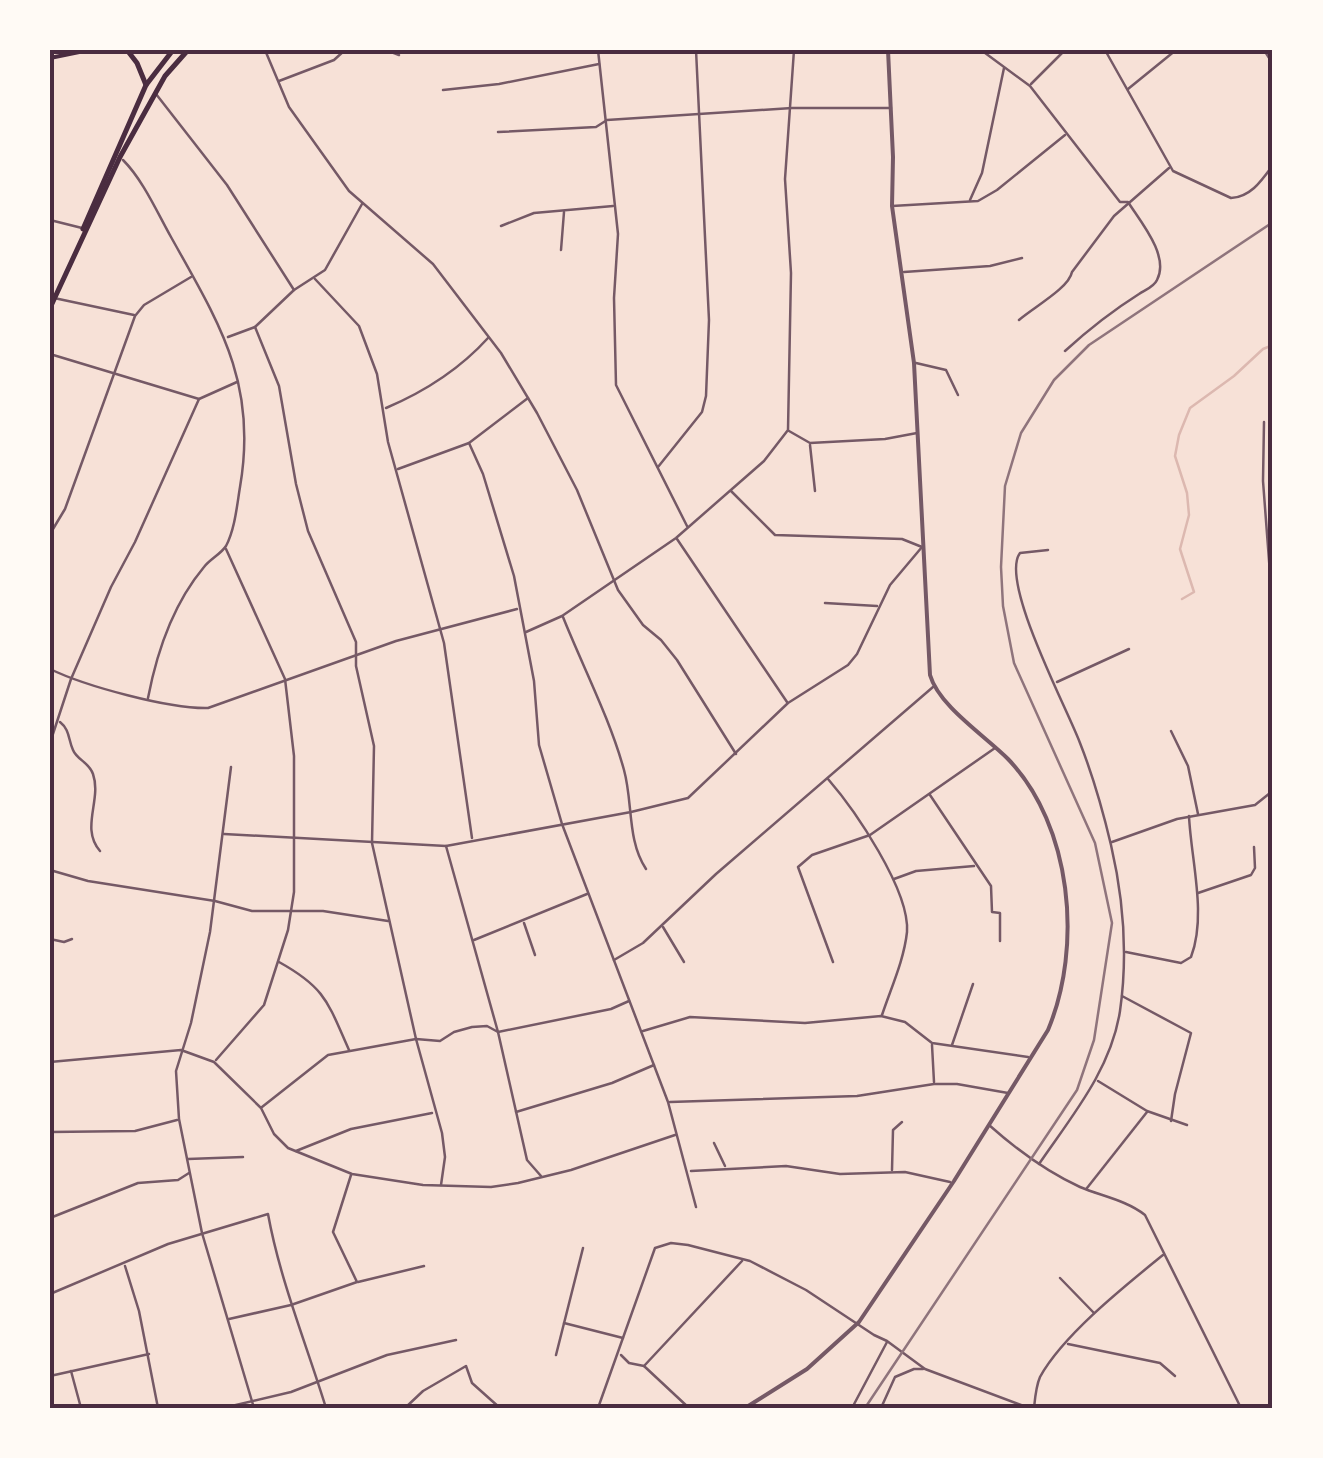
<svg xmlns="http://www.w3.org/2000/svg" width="1323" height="1458" font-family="Raleway,sans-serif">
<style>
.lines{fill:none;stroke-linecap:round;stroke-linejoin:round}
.stream{stroke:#dcb8b0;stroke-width:2.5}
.minor{stroke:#755966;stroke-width:2.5}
.tertiary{stroke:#755966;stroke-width:4}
.secondary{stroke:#4a2c40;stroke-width:4}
.primary{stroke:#4a2c40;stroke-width:5}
.rail{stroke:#8f747c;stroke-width:2.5}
.neatline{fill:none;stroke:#4a2c40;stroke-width:4}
</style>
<rect width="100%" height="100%" fill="#f7e1d7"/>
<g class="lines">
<path class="stream" d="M1182,599L1194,592L1180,549L1189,515L1187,493L1175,456L1179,435L1190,408L1234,376L1263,349L1273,345"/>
<g class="minor">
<path d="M265,50L289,107L349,191L433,264L501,353L537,413L577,490L618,590L643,625L661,640L677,660L736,754"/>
<path d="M386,50L399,55"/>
<path d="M598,50L618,234L614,298L616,385L687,526"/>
<path d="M981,50L1030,86L1120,202H1128C1140,221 1170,256 1157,280C1154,287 1145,290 1139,294C1112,311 1088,330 1065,351"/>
<path d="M1105,50L1173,171L1231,198C1251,197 1262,180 1273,165"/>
<path d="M1264,50L1273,64"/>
<path d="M279,81L334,60L345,50"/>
<path d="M1031,84L1065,50"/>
<path d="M1128,89L1176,50"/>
<path d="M443,90L499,84L599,64"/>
<path d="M156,94L227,185L294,290"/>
<path d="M498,132L596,127L607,120L792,108H891"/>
<path d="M123,160C143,180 157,212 171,237C219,323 258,383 240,487C237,505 235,529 226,546C221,554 210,559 204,567C173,604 157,651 148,698"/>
<path d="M970,200L982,173L1004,68"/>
<path d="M892,206L978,201L997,190L1065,135"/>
<path d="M50,220L82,228"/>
<path d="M501,226L534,213L613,206"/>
<path d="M561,250L564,212"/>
<path d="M904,272L990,266L1022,258"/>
<path d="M315,279L359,326L377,374L388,442L444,643L472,838"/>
<path d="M54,298L134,315"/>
<path d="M1019,320C1034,307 1069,288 1072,272L1114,216L1169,168"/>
<path d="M255,327L279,386L296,484L308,531L356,642V666L374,746L372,843L416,1039L442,1133L445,1157L441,1185"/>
<path d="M228,337L255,327L294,290L325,270L362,204"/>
<path d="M50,354L199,399L237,382"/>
<path d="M916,363L946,370L958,395"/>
<path d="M386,408C426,391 459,370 488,338"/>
<path d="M1264,422L1263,481L1273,613"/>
<path d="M789,431L810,443L885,439L917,433"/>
<path d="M469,443L483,474L514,576L534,681L539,745L562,824L668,1102L696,1207"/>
<path d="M810,445L815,491"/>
<path d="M658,467L702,412L706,396L709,320L696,50"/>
<path d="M398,469L469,443L528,398"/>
<path d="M731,491L775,535L902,539L922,547"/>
<path d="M50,534L65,509L135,316L144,305L191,277"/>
<path d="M677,539L787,702"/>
<path d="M825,603L877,606"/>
<path d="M563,617C583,667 610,719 624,770C633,802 627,841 646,869"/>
<path d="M526,632L562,616L676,538L764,461L788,430L791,273L785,179L794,50"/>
<path d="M50,669C85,686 169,709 208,708L396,641L517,609"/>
<path d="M1057,682L1129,649"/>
<path d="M60,722C70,730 68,739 73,750C77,760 89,762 93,774C102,800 80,828 100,851"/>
<path d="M1171,731L1188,766L1198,814"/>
<path d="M50,743L71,679L111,587L135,542L199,399"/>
<path d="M231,767L210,932L191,1023L176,1071L179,1119L202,1233L254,1408"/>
<path d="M828,779C854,809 910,890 907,932C904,960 891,988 882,1015"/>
<path d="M930,795L991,886L992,912L1000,913V941"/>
<path d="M224,834L446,846L631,812L688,798L788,703L848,665L857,654L890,585L922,547"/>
<path d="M1112,842L1177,819L1255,805L1270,793L1271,771"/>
<path d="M446,846L498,1032L527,1160L541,1176"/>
<path d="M50,870L88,881L215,901L252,911H323L388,921"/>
<path d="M894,879L916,871L974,866"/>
<path d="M1198,893L1251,875L1255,868L1254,847"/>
<path d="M524,923L535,955"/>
<path d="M663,927L684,962"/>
<path d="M50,939L64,942L72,939"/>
<path d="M474,940L587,894"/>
<path d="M1126,952L1181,963L1191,957C1207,915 1191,860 1189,816"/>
<path d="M614,960L643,943L716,874L933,687"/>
<path d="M279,962C326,988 328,1003 349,1050"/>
<path d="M833,962L798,867L812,855L870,835L995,748"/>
<path d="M1122,996L1191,1033L1175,1094L1171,1121"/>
<path d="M643,1031L690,1017L805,1023L881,1016L905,1022L932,1043L1028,1057"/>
<path d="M932,1045L934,1082"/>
<path d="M952,1045L973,984"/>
<path d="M216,1060L264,1005L288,930L294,892V756L285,679L226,549"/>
<path d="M50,1062L181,1050L214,1062L261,1108L274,1134L288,1148L352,1174L423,1185L491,1187L518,1183L571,1170L675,1135"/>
<path d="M1098,1081L1147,1111L1187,1125"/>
<path d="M670,1102L857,1096L934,1084H957L1008,1093"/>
<path d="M262,1107L328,1055L416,1039L440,1041L454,1032L472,1027L487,1026L498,1032L611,1009L629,1001"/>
<path d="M516,1112L612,1083L654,1065"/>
<path d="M989,1125C1016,1149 1047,1172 1080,1187C1101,1196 1126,1200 1145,1215L1241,1408"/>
<path d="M50,1132L135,1131L177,1120"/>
<path d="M714,1143L725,1166"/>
<path d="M296,1151L351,1129L432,1113"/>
<path d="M188,1159L243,1157"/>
<path d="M1039,1164C1071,1117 1111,1070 1120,1011C1128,955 1124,901 1111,845C1103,811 1093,776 1080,743C1067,708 999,581 1020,553L1048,550"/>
<path d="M892,1170L893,1130L902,1122"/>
<path d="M691,1171L786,1166L840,1174L905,1172L950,1182"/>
<path d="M1087,1188L1147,1112"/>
<path d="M50,1218L138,1183L178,1180L189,1173"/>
<path d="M125,1266L139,1311L158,1408"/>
<path d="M1060,1278L1094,1313"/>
<path d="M358,1282L424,1266"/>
<path d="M50,1294L168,1244L268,1214C280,1280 306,1343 326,1408"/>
<path d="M229,1319L291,1305L357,1282L333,1232L351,1175"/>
<path d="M564,1323L623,1338"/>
<path d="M1068,1344L1160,1363L1175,1376"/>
<path d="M556,1355L583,1248"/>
<path d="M621,1355L629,1363L644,1366L689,1408"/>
<path d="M644,1366L742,1261"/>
<path d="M71,1371L81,1408"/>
<path d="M50,1376L149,1354"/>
<path d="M223,1408L291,1392L387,1355L456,1340"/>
<path d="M405,1408L423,1391L466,1366L472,1383L500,1408"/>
<path d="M598,1408L655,1248L671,1243L688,1245L750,1261L806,1290L874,1335L887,1341L925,1369L1029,1408"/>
<path d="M852,1408L887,1342"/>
<path d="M881,1408L895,1377L914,1369H923"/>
<path d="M1034,1408C1035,1398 1036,1386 1040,1377C1063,1335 1126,1285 1163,1255"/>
</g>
<path class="tertiary" d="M745,1408L807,1369L859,1322L954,1181L1048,1030C1083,946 1072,826 1008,759C984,735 939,706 930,675L914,363L892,206L893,157L888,50"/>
<path class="secondary" d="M50,58L89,50"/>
<g class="primary">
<path d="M127,50L137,63L146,85"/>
<path d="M83,229L146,85L173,50"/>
<path d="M50,308L120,157L165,76L188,50"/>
</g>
<path class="rail" d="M865,1408L1077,1090L1094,1040L1112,923L1095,843L1014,663L1003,606L1001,567L1005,486L1021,433L1054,380L1089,345L1273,222"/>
</g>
<rect width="1323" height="1458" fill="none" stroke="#fffaf5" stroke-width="105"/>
<rect x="52" y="52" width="1218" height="1354" class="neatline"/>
</svg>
